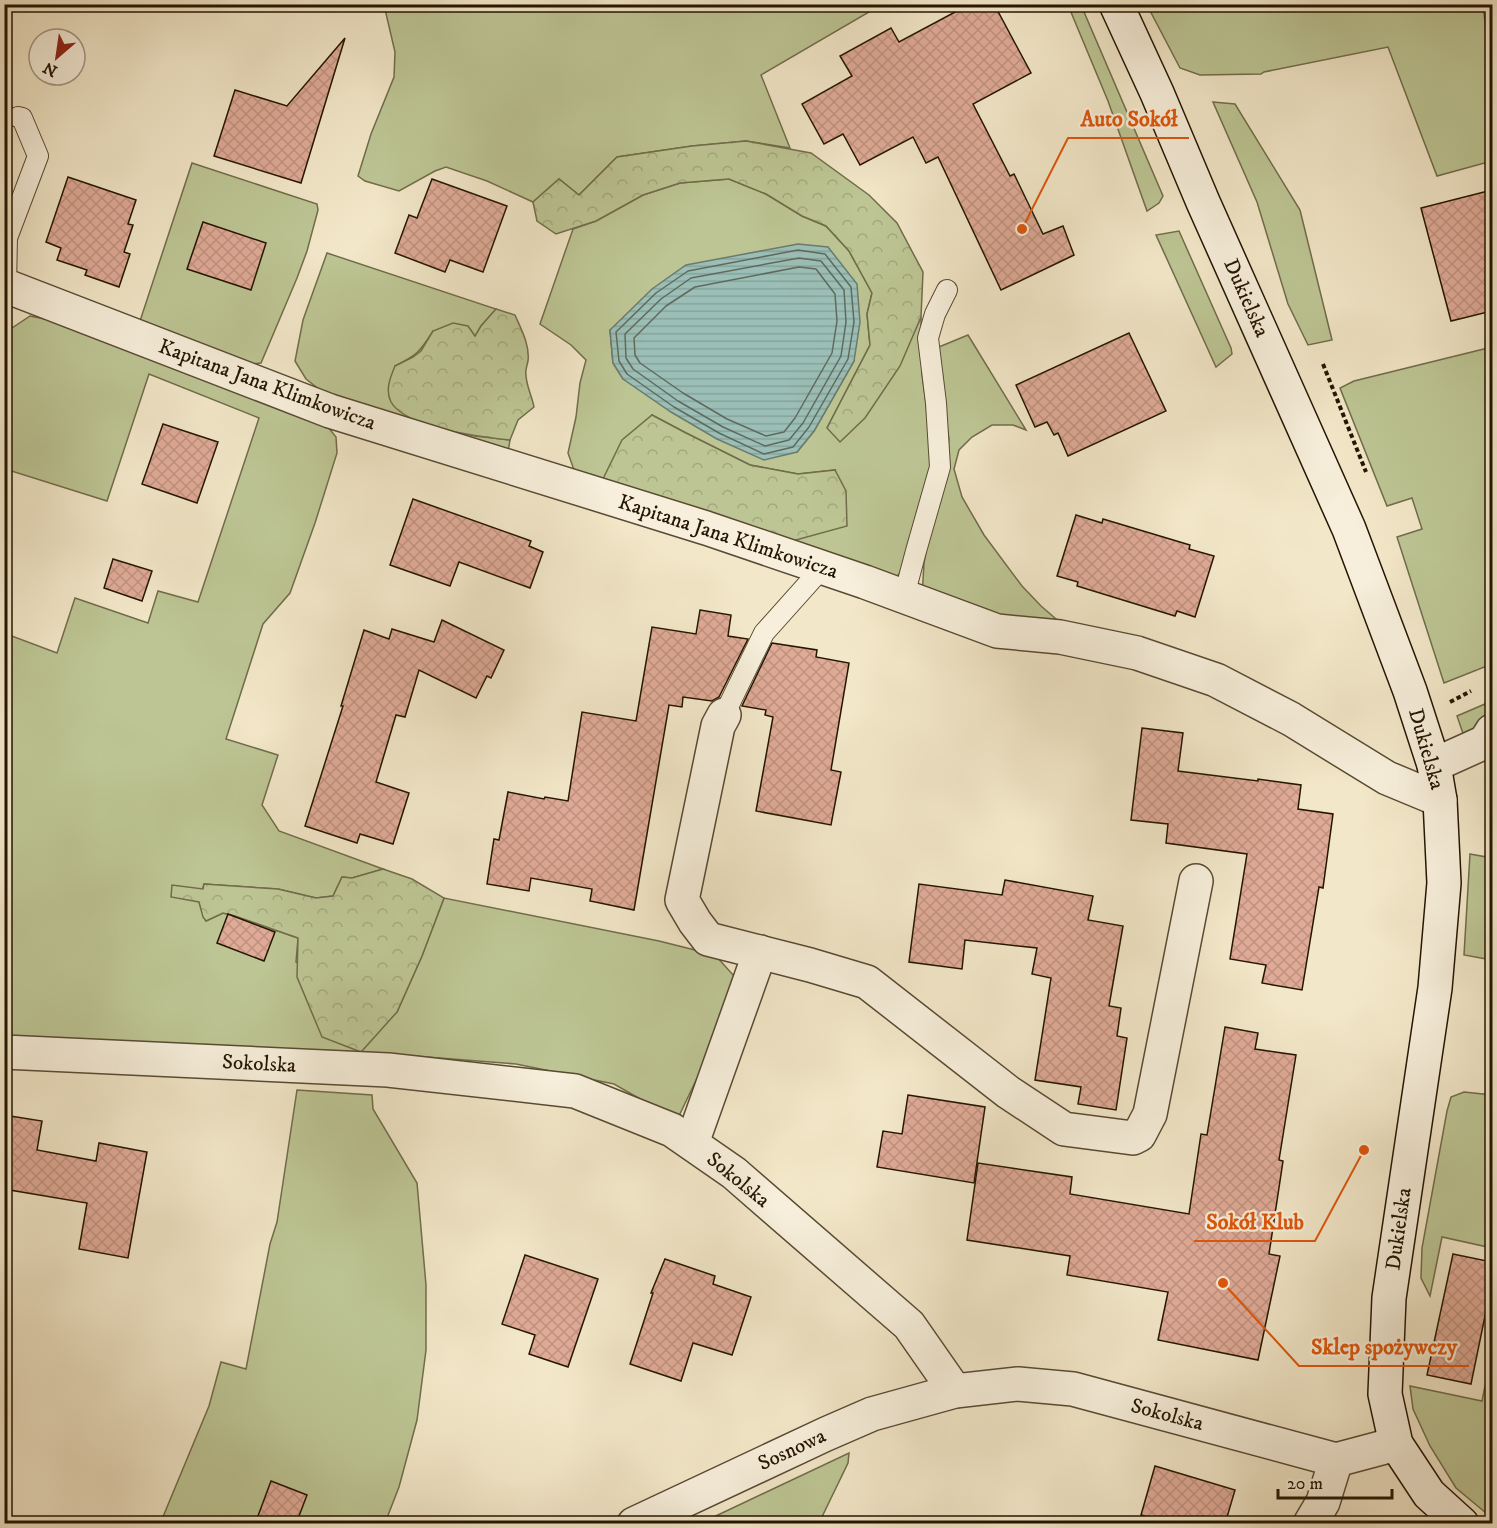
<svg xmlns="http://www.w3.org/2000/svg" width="1497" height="1528" font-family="'IM FELL DW Pica',serif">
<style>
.green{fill:#bdc594;stroke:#706d4a;stroke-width:1.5;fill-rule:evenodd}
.forest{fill:url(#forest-crowns);stroke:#706d4a;stroke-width:1.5}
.water{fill:url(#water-rules);stroke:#6b7b6e;stroke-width:1.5}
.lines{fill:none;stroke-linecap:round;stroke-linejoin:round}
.shore{stroke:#606a5c;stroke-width:1.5}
.building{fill:url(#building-cross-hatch);stroke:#241501;stroke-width:1.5}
.service-casing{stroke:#584a33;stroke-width:22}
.minor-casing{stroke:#584a33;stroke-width:36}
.secondary-casing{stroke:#241501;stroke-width:36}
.path{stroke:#241501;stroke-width:4;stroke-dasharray:4.5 3;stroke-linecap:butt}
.service{stroke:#f7efdb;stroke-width:20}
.minor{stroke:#f7efdb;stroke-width:33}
.secondary{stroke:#f7efdb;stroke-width:33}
.labels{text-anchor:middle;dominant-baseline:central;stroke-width:4.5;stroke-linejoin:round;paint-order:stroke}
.street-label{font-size:21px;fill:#241501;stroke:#f7efdb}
.leader{fill:none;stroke:#de560b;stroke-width:2}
.callout-dot{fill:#de560b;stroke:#f7efdb;stroke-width:2}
.callout-label{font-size:22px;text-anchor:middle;font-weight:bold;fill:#de560b;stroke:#f7efdb;stroke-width:4.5;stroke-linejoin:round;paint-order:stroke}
</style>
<defs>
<pattern id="forest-crowns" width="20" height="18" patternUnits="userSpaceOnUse" patternTransform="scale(1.5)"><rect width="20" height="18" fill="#bdc594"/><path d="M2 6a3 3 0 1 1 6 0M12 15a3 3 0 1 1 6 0" fill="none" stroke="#a2a87e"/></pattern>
<pattern id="water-rules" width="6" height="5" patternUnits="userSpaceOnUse" patternTransform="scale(1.5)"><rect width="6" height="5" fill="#9bbfb7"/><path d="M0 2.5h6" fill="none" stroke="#85a39c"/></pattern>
<pattern id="building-cross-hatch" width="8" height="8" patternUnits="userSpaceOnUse" patternTransform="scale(1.5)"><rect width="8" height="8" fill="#dfaa96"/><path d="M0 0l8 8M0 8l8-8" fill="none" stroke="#bf9180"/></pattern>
</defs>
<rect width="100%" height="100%" fill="#f2e7c8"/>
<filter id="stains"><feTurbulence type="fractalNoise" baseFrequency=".00333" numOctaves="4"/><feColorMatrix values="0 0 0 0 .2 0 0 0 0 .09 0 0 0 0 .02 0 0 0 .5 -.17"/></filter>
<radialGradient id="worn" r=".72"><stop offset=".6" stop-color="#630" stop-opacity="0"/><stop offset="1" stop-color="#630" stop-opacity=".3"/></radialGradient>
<g class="green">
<path d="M384,5H881L761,75L790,148L746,141L692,146L617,157L579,195L559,179L533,202L487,181L446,167L435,171L399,191L365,181L358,176L371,134L394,77L395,52Z"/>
<path d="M1068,5H1081L1163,196L1159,203L1147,211L1108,101Z"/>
<path d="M1147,5H1483L1492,82V161L1437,176L1388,47L1264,72L1261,74L1200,75L1180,68Z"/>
<path d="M1213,102L1235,104L1300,210L1332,340L1308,345L1288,304L1257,202Z"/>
<path d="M192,163L317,204L318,210L307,251L297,278L261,363L243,365L140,321Z"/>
<path d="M729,179L766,194L802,216L826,226L849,251L872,293L867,314L870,345L827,428L894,374L921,317L922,374L934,464L904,566L897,577L785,543L835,470L798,474L750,465L686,433L652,415L601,483L575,473L568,453L576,417L580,383L586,360L571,345L540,324L573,229L596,221L643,195L680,183ZM610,330L854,361L814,431L797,452L623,379L613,363Z"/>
<path d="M1179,231L1231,348L1232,354L1216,367L1156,235Z"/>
<path d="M327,253L496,309L481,326L475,337L433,331C420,352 417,355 395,366L420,422L475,436L510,440L507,458L324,393L306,379L295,361L303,320Z"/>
<path d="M30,316L55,321L320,417L336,437L337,453L315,523L290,593L263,624L226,739L278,755L262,805L279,831L383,869L352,878L342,877L333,896L316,898L278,889L204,884L199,902L206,921L223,913L235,916L298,938L296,962L397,1012L422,956L444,898L659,941L715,955L735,977L739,991L677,1120L614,1084L516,1064L362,1052L5,1041L4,633L57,653L75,598L148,623L158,591L198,602L259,418L149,374L107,501L5,469V339L12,328Z"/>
<path d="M968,335L1026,430L1013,425H992L972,437L959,450L954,469L962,497L984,535L1022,586L1041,606L1063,625L1031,631L922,597L924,563L933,513L943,492L949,439L934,349Z"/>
<path d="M1492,347V664L1444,683L1397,537L1422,529L1412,498L1387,506L1340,388L1354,381Z"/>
<path d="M1492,701V726L1466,742L1457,716Z"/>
<path d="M1470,854L1492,858V960L1464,955Z"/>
<path d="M297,1090L372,1095L373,1109L417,1183L426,1285V1350L417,1420L399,1487L385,1523L160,1524L209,1406L221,1362L246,1369L270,1244L277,1222Z"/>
<path d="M1464,1092L1492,1095V1248L1442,1237L1430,1296L1421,1278L1422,1248L1447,1111L1451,1097Z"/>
<path d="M1492,1351V1518L1456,1488L1430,1446L1413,1409L1410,1386L1482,1401Z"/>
<path d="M849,1453L848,1463L819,1523H701Z"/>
</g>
<g class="forest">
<path d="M746,141L811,153L869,195L897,223L923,272L921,317L900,366L865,418L840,442L827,428L870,345L867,314L872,293L849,251L826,226L802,216L766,194L729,179L680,183L643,195L596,221L556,234L537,221L533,202L559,179L579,195L617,157L692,146Z"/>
<path d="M496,309L515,315C521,329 530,345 528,361C527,366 525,370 526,375C526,385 532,396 534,407L518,420L510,440C482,437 406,428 391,402C385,390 390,378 395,366L413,357L421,351L433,331L453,323L468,326L475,336L481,326Z"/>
<path d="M652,415L686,433L750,465L798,474L835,470L846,491L847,526L785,543L601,483L622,440Z"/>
<path d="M383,869L412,879L444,898L422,956L397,1012L361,1052L322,1037L297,977L298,938L235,916L223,913L206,921L203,917L199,902L171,897L172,885L203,889L204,884L278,889L316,898L333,896L342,877L352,878Z"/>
</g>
<path class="water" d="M798,244L828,247L857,284L860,322L854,361L814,431L797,452L764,460L717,439L671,412L623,379L613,363L610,330L652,289L686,265Z"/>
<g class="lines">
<g class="shore">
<path d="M798,250L825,254L851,287L854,322L848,359L809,427L793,447L764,454L719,433L674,407L627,374L619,361L616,332L656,293L688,271Z"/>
<path d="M799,258L821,261L844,290L846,322L841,356L803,423L789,440L765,446L723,427L678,401L633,369L626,358L625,334L661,299L691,278Z"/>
<path d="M799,267L816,269L835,294L837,321L832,353L795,418L784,432L766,436L727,419L683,393L640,363L635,355L634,338L666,306L695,287Z"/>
</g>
</g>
<g class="building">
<path d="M970,4H994L1031,73L973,104L1010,176L1014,174L1043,234L1063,226L1074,255L1001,290L938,157L926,163L913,137L860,165L843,134L824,144L802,104L852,76L840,56L891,28L899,42Z"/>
<path d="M345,38L301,183L214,156L235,90L287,106Z"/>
<path d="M68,177L136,200L128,224L133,225L124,252L130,254L119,287L85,275L87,270L57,260L61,248L46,242Z"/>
<path d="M432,179L507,206L483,272L450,260L445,272L395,253L409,215L417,218Z"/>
<path d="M1492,190V311L1451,321L1421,208Z"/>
<path d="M203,222L266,243L251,290L187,269Z"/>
<path d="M1129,333L1166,411L1068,456L1058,433L1054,435L1047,422L1035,427L1016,385Z"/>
<path d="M163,424L218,442L197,503L142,484Z"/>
<path d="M413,499L531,541L529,546L543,552L530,588L459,562L450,586L390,565Z"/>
<path d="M1076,515L1102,523L1103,519L1190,545L1189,549L1214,556L1195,617L1177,611L1175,616L1077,586L1078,582L1057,576Z"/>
<path d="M113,559L152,571L142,601L104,588Z"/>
<path d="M700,610L731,615L728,636L748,639L719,697L712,701L683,697L682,707L669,705L634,910L590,901L592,889L531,878L529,891L487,884L494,839L499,840L508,792L544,799L545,797L568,801L582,712L636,721L652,627L696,634Z"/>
<path d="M442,620L504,650L491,678L487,676L476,698L419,670L405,717L396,715L376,782L409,793L393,844L360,834L357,843L305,826L343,706H341L364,630L389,639L392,629L434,642Z"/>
<path d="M772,643L817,650L816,657L849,663L831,770L841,772L831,825L756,811L773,717L765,715L766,710L742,706Z"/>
<path d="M1142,728L1183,733L1178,771L1258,781V779L1301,785L1298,809L1333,814L1323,888L1319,887L1302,990L1262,983L1266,965L1230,959L1247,854L1166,843L1168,824L1131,820Z"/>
<path d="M1005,880L1093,896L1088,920L1123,926L1109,1006L1121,1008L1117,1036L1127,1038L1116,1110L1078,1104L1081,1087L1035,1080L1051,978L1032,974L1037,948L965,940L962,969L909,962L919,884L1002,895Z"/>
<path d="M228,914L275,932L264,961L217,943Z"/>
<path d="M1225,1027L1258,1033L1255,1049L1296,1055L1279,1160L1283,1161L1269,1254L1280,1256L1258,1360L1158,1340L1168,1292L1067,1275L1070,1256L967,1240L978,1163L1072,1177L1070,1194L1189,1214L1201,1134L1207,1135Z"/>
<path d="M908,1095L985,1107L974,1183L877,1167L883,1131L902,1134Z"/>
<path d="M4,1115L42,1121L37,1150L96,1161L99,1143L147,1152L128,1258L79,1249L87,1203L4,1189Z"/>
<path d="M1453,1254L1492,1262V1282L1471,1384L1427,1375Z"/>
<path d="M525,1255L598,1279L568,1367L529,1354L535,1335L502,1324Z"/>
<path d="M665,1259L715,1276L713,1284L751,1297L732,1355L693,1343L681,1381L630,1364L653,1293H651Z"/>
<path d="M1155,1466L1235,1490L1225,1524H1171L1141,1515Z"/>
<path d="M271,1481L307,1495L296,1524H255Z"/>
</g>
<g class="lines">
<defs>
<g id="service">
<path d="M4,291L6,286L7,238L38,156L22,118L18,117"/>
<path d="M904,596L916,551L940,467L936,403L928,338L935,314L947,290"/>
<path d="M724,715L764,633L823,567"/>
</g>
<g id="minor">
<path d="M6,286L330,411L706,528L865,582L997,631L1060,637L1137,653L1216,680L1291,719L1387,778L1440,800"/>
<path d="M724,715L718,726L682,900L695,922L708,939L810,965L867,982L1008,1092L1064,1129L1133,1138L1139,1135L1150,1114L1196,881"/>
<path d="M1434,765L1485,742L1492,731"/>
<path d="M4,1052L388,1070L575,1091L672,1130L734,1173L909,1325L955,1391"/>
<path d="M692,1143L760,952"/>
<path d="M634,1524L826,1434L872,1414L955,1391L1018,1384L1073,1389L1336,1460L1396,1444"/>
<path d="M1310,1524L1323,1502L1336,1460"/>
</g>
<path id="secondary" d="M1116,4L1157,93L1203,202L1349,529L1410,691L1434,765L1440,800L1444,883L1435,988L1389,1298L1385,1394L1396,1444L1429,1494L1462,1524"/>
</defs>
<use href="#service" class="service-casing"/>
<use href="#minor" class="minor-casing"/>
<use href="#secondary" class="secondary-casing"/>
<g class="path">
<path d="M1323,364L1366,472"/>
<path d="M1450,702L1471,691"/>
<path d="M1354,1519L1366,1518L1387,1524"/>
</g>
<use href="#service" class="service"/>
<use href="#minor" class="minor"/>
<use href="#secondary" class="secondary"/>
</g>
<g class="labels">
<g class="street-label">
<text transform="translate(1246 298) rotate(66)">Dukielska</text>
<text transform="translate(267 385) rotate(20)">Kapitana Jana Klimkowicza</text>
<text transform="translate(728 537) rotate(18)">Kapitana Jana Klimkowicza</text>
<text transform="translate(1426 749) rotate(74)">Dukielska</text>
<text transform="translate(259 1064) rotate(3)">Sokolska</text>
<text transform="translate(738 1180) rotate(39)">Sokolska</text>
<text transform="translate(1399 1229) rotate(-82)">Dukielska</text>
<text transform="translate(1167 1415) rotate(15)">Sokolska</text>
<text transform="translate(792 1450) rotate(-25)">Sosnowa</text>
</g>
</g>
<path class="leader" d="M1022 229L1068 138H1189M1364 1150L1315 1241H1194M1223 1283L1299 1366H1469"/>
<g class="callout-dot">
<circle cx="1022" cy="229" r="6"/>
<circle cx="1364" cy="1150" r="6"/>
<circle cx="1223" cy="1283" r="6"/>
</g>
<g class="callout-label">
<text x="1129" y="126">Auto Sokół</text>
<text x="1255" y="1229">Sokół Klub</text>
<text x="1384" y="1354">Sklep spożywczy</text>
</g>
<rect width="1497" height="1528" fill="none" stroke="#f2e7c8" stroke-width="24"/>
<rect x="6" y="6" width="1485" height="1516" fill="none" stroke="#241501" stroke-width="3"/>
<rect x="12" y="12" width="1473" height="1504" fill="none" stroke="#241501" stroke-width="1.5"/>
<g transform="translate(57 57) rotate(209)"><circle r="28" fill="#f7efdb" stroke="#a39884" stroke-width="1.5"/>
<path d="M0-4.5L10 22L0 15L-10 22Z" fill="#8f2418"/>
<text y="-9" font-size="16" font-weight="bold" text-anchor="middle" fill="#241501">N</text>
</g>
<path d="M1278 1489v9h114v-9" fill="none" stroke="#241501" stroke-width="3"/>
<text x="1287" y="1489" font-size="18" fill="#241501" stroke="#f7efdb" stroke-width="4.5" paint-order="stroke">20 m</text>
<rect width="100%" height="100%" filter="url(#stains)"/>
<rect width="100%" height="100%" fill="url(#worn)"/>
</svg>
